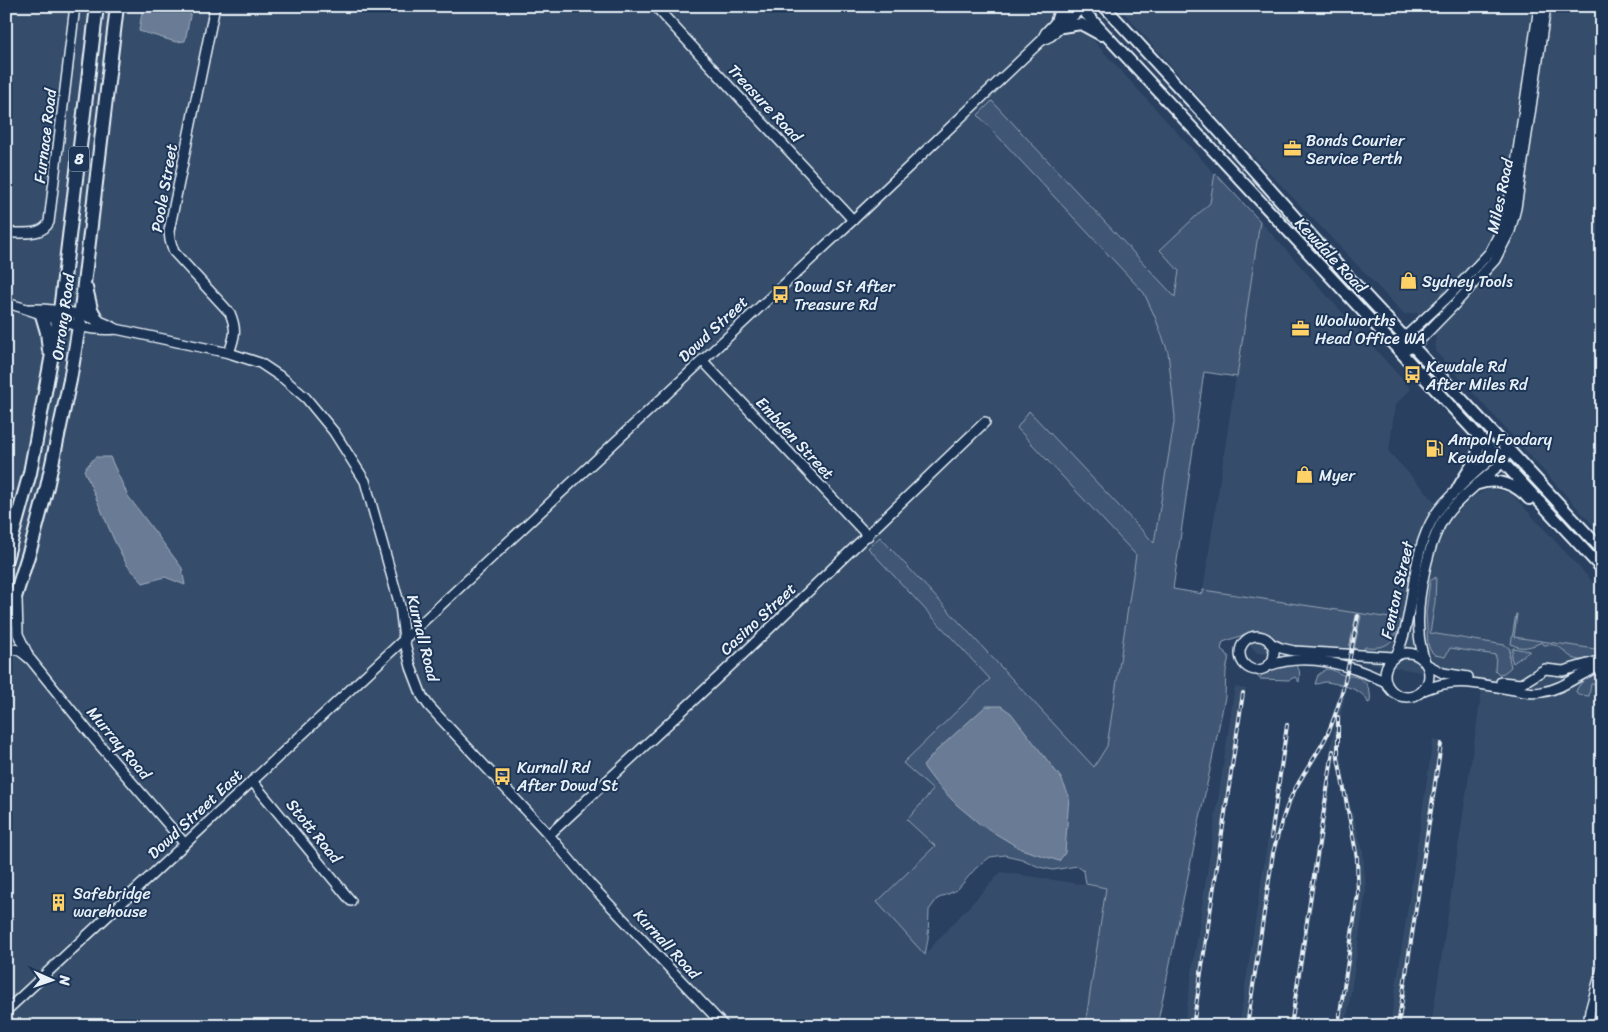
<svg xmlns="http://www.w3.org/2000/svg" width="1608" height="1032" font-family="Sriracha,sans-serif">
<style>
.built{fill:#364d6b}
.green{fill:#415774;stroke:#94a4b6}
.water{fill:#6b7c95;stroke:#9dabbd}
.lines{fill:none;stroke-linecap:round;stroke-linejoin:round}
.minor-casing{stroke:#e8f1f8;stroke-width:12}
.major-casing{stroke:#e8f1f8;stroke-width:14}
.highway-casing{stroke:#e8f1f8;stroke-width:16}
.minor{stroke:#1d3557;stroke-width:9}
.major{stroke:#1d3557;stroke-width:10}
.highway{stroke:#1d3557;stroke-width:12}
.rail-casing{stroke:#e8f1f8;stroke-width:4}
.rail{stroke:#1d3557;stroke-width:2;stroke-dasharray:5.5;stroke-linecap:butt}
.labels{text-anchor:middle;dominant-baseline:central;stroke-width:4;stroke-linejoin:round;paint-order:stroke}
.shield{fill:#1d3557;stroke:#abb9c8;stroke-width:1}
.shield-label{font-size:15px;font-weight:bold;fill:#e8f1f8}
.street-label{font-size:16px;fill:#e8f1f8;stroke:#1d3557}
.poi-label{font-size:16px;fill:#e8f1f8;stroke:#1d3557;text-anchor:start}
</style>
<rect width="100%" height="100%" fill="#294061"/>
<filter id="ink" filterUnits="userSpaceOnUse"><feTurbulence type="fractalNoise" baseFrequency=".02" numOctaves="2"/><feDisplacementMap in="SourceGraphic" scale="10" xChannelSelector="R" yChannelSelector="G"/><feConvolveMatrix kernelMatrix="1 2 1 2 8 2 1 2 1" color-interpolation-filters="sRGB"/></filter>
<g filter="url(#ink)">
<g class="built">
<path d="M6,6H1053L1054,14L1070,31L1081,32L1089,36L1214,173L1210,203L1160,250L1179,271L1175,297L993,102L978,115L1144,293L1155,317L1168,352L1175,417L1154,543L1029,412L1017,428L1136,555L1107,746L1094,768L881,537L868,548L990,679L903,763L933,790L935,846L878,902L925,954L1001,872L1106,888L1085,1026H6Z"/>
<path d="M1118,6H1602V535L1435,351L1436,336L1417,313L1404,314L1231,133Z"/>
<path d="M1260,221L1411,389L1395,405L1389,452L1451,519L1474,496L1488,489L1510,492L1602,592V957L1585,1026H1431L1483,683L1352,660L1341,714L1340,745L1346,789L1363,851L1366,890L1346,1026H1336L1354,907L1355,870L1354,849L1335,757L1294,1026H1289L1334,727L1324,747L1297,791L1284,822L1274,861L1250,1026H1239L1286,722L1290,723L1273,839L1284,808L1293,789L1319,745L1329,726L1335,708L1346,660L1257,653L1203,590Z"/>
<path d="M1235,687L1246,689L1195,1026H1184Z"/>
<path d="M1433,740L1444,742L1401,1026H1390Z"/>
</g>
<g class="green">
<path d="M992,101L1175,297L1179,271L1160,250L1210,203L1215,173L1260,221L1237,377L1204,372L1173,589L1203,594V590L1397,619L1402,622L1400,632L1396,633C1390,648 1378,648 1365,647L1363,650L1354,649L1361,616L1356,615L1349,649H1305L1283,645L1260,632L1249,633L1223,642L1221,649L1229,656L1226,671L1225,697L1157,1026H1085L1106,888L1086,884L1084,871L1077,866L1053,870L1039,867L1022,859L1005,855L990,857L975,869L957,890L937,899L929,910L928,939L925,955L877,902L935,846L907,820L933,790L903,763L990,679L868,548L880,537L1094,767L1107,746L1136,555L1017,428L1029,411L1154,543L1175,417L1168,352L1155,317L1144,293L978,115Z"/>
<path d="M1436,577L1435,602L1430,633L1505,645L1510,649L1509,658L1511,667L1504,673L1499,674L1495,670L1496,655L1450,648L1445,657L1435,655L1430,650L1428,644L1426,613L1430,581Z"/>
<path d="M1516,614H1517L1514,637L1602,650V657C1593,659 1581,662 1573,658C1561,651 1562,643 1544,645L1542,642C1531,647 1522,650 1511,644Z"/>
<path d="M1513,648L1530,651L1513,663L1511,657Z"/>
<path d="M1292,663C1301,667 1300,673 1299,682L1295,677L1289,680L1260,679L1257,676V674L1260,673Z"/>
<path d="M1326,669C1333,669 1335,672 1341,674C1346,677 1351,675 1356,677C1367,679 1372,693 1370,702L1368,703C1364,689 1340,684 1326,682C1321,682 1321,684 1315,684L1318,675Z"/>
<path d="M1602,670V679H1597V684H1591L1589,696L1578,695L1576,691C1582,679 1590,675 1602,670Z"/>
</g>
<g class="water">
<path d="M143,6H192L185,41L176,42L139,31Z"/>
<path d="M95,457H110L128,496L182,568L185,585L165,577L143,583L127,565L114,540L84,470Z"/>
<path d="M986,706H1001L1011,713L1061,778L1069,796L1065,853L1059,861L1021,849L981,825L957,805L935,782L923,766L937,750Z"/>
</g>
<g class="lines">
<defs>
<g id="minor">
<path d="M215,6L169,231L170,240L174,252L230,313C237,330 235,336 229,353"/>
<path d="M655,6L853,220"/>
<path d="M1043,40L1051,36L1081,9"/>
<path d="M6,233C20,232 42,237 49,222L75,6"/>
<path d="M6,303C44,312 76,333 116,329L229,353L260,363L284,379L306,398L334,432L365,481L400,606L404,639L411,667L422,696L429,706L549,835L591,885L724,1026"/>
<path d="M30,309C58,308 93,315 116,329"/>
<path d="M1400,352L1413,347L1455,304L1495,260L1510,231L1516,208L1546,6"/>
<path d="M1400,352L1405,337L1449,296L1490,252L1504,224L1515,171L1539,6"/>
<path d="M702,360L868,536"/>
<path d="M17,600L18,634L28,655"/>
<circle cx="1257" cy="653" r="17"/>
<path d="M1270,643L1281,648L1294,651L1394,657"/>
<path d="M6,652C16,645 23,653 31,660L92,736L185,844"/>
<circle cx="1407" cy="675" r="22"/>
<path d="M1396,656C1417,611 1408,558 1435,515C1443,502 1455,492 1466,481C1480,469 1491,456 1509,450"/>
<path d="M1425,662C1422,652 1419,642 1419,632C1416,601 1428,539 1447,514C1462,495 1484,479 1503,462L1505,458"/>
<path d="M1426,664L1443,673L1468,677"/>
<path d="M1268,666C1307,651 1350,665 1386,682"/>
<path d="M1501,682L1521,684L1545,669L1563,671L1602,660"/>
<path d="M1424,690C1456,676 1482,685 1515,690C1524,692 1533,694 1542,692C1564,689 1581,672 1602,666"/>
<path d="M252,781L351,901"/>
<path d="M549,835L741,656L985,422"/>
<path d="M6,1011L853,220L1041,41L1046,32L1071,6"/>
<path d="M6,1021L10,1026"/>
<path d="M1588,1026L1590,1011L1602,968"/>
<path d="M1601,1026L1602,1017"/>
</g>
<g id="major">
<path d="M1079,6L1602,569"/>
<path d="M1104,6L1215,127L1342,270L1602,550"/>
<path d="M1056,22L1061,6"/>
<path d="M1062,27L1081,24L1101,35"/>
<path d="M1478,484C1498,477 1516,485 1529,499"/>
<path d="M1457,490C1466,471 1483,457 1478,435"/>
</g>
<g id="highway">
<path d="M86,288L91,309L97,320"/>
<path d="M42,315L47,332L49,350"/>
<path d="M6,559L30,473L60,311L97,6"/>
<path d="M6,626L33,540L47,487L70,380L79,326L117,6"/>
</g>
</defs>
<use href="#minor" class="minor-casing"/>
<use href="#major" class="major-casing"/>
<use href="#highway" class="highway-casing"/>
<use href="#minor" class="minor"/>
<use href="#major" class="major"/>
<use href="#highway" class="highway"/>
<defs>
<g id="rail">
<path d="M1271,838L1287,725"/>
<path d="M1193,1026L1243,693"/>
<path d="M1247,1026L1273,853C1278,833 1283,814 1292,795C1302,774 1317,756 1327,735C1344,698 1350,656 1358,616"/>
<path d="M1291,1026L1333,751"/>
<path d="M1338,1026L1358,894L1357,858L1338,758V717"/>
<path d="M1398,1026L1441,744"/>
</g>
</defs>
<use href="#rail" class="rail-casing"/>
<use href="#rail" class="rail"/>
</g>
</g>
<defs>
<symbol id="office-bare" viewBox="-9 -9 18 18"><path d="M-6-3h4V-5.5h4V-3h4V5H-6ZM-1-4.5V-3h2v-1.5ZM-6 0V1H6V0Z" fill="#ffd166" stroke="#1d3557" stroke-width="2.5" paint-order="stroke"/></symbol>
<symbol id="shop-bare" viewBox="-9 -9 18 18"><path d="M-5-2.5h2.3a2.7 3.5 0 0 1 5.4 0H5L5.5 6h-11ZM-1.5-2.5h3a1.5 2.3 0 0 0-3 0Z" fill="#ffd166" stroke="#1d3557" stroke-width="2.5" paint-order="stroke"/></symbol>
<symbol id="bus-bare" viewBox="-9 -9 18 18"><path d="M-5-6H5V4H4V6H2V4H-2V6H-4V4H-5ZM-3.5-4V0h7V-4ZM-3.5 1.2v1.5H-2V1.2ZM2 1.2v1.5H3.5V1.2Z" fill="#ffd166" stroke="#1d3557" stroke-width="2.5" paint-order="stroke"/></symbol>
<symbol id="fuel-bare" viewBox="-9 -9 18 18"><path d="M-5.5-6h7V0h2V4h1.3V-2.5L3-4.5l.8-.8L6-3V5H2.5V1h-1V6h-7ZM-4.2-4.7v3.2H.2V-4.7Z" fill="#ffd166" stroke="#1d3557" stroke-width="2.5" paint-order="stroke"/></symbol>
<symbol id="building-bare" viewBox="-9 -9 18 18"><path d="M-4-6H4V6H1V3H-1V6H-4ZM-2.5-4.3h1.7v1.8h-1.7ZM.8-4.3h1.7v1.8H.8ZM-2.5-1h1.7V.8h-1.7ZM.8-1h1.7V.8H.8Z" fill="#ffd166" stroke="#1d3557" stroke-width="2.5" paint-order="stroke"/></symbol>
</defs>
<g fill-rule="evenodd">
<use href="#office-bare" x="1280" y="136" width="25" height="25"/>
<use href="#shop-bare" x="1396" y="268" width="25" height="25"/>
<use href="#bus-bare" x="768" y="282" width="25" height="25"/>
<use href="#office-bare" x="1288" y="316" width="25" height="25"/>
<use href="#bus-bare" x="1400" y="362" width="25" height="25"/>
<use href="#fuel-bare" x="1422" y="436" width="25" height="25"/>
<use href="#shop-bare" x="1292" y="462" width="25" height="25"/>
<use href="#bus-bare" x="490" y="764" width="25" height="25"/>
<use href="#building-bare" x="46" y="890" width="25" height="25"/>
</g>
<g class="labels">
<rect class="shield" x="69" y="146.5" width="20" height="25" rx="4"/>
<g class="shield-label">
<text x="79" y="159">8</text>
</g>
<g class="street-label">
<text transform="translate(765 103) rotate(47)">Treasure Road</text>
<text transform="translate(45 136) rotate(-83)">Furnace Road</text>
<text transform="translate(164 188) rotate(-80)">Poole Street</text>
<text transform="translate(1500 196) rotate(-78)">Miles Road</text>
<text transform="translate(1331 255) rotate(47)">Kewdale Road</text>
<text transform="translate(63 317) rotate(-82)">Orrong Road</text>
<text transform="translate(713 329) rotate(-43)">Dowd Street</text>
<text transform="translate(795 438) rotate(47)">Embden Street</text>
<text transform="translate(1397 590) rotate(-77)">Fenton Street</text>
<text transform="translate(758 619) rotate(-43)">Casino Street</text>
<text transform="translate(423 638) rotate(76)">Kurnall Road</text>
<text transform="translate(119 743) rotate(50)">Murray Road</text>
<text transform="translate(195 814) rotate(-43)">Dowd Street East</text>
<text transform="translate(314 831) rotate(51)">Stott Road</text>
<text transform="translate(667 944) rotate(47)">Kurnall Road</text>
</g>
<g class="poi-label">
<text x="1306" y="140">Bonds Courier<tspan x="1306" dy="18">Service Perth</tspan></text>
<text x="1422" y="281">Sydney Tools</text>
<text x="794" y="286">Dowd St After<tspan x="794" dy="18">Treasure Rd</tspan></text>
<text x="1315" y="320">Woolworths<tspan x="1315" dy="18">Head Office WA</tspan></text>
<text x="1426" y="366">Kewdale Rd<tspan x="1426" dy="18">After Miles Rd</tspan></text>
<text x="1448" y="439">Ampol Foodary<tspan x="1448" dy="18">Kewdale</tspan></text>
<text x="1319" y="475">Myer</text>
<text x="517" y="767">Kurnall Rd<tspan x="517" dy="18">After Dowd St</tspan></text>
<text x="73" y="893">Safebridge<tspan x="73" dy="18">warehouse</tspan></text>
</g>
</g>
<rect width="1608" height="1032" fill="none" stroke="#1d3557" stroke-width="25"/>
<rect x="12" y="12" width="1583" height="1007" fill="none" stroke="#e8f1f8" stroke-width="2" filter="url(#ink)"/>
<g transform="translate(52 980) rotate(92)" stroke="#1d3557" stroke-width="4" paint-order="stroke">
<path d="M0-4L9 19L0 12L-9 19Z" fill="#e8f1f8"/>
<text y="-8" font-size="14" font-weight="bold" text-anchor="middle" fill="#e8f1f8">N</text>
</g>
</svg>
